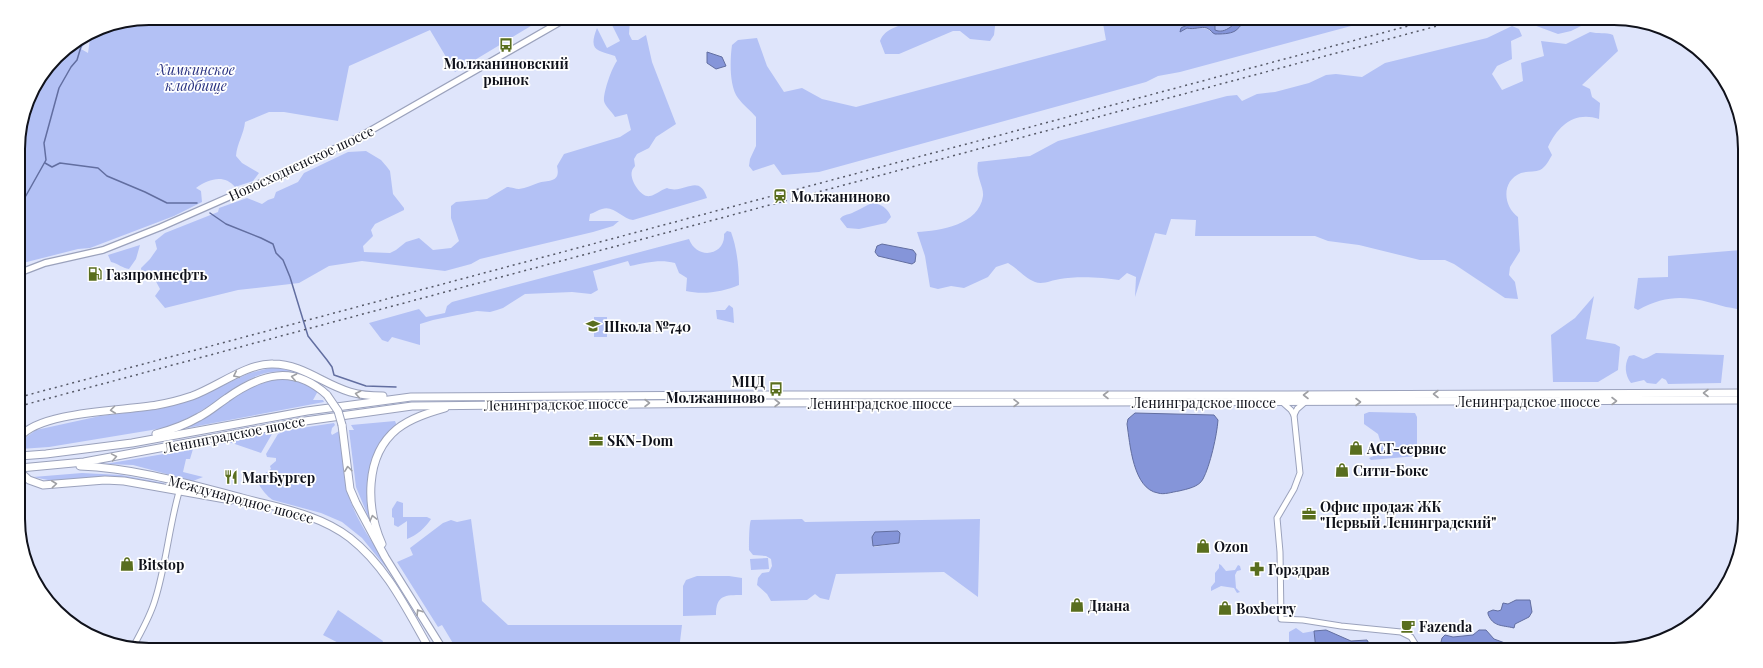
<svg xmlns="http://www.w3.org/2000/svg" width="1763" height="668" font-family="'Playfair Display',serif">
<style>
.green{fill:#b3c1f5;fill-rule:evenodd}
.water{fill:#8595d9;stroke:#626ea0}
.lines{fill:none;stroke-linecap:round;stroke-linejoin:round}
.stream{stroke:#626ea0;stroke-width:1.5}
.tertiary-casing{stroke:#9ba2bc;stroke-width:7}
.secondary-casing{stroke:#9ba2bc;stroke-width:8}
.trunk-casing{stroke:#9ba2bc;stroke-width:9}
.tertiary{stroke:#fff;stroke-width:5}
.secondary{stroke:#fff;stroke-width:5.5}
.trunk{stroke:#fff;stroke-width:7}
.rail{stroke:#565967;stroke-width:1.5;stroke-dasharray:2 4;stroke-linecap:butt}
.trunk-bridge-casing{stroke:#9ba2bc;stroke-width:9;stroke-linecap:butt}
.trunk-bridge{stroke:#fff;stroke-width:7}
.oneway{stroke:#9fa0a4}
.labels{text-anchor:middle;dominant-baseline:central;stroke-width:3.5;stroke-linejoin:round;paint-order:stroke}
.poi-label{font-size:14px;font-weight:bold;fill:#10121b;stroke:#fff;text-anchor:start}
.park-label{font-size:14px;font-style:italic;fill:#283180;stroke:#fff}
.street-label{font-size:14px;fill:#10121b;stroke:#fff}
.rim{fill:none;stroke:#10121b;stroke-width:2}
</style>
<rect width="100%" height="100%" fill="#dfe5fb"/>
<g class="green">
<path d="M149,18H544L455,72L430,30L349,66L338,121L284,112H269L245,122C244,134 237,143 236,156L242,163L259,173L253,181L235,187C224,174 209,179 196,188L201,191L202,202L174,216L90,248L78,249L19,264L18,140L31,91L62,51L85,37L84,45L81,49L88,53L90,39L88,34L99,28Z"/>
<path d="M616,18H624L630,21L629,34L632,40H638L646,35L652,62L676,124L656,137L649,148L637,154L634,159L635,166C634,168 632,169 632,171C629,179 641,198 650,196C656,195 660,190 667,188C684,195 699,172 707,198L633,220C622,219 614,205 602,209C598,210 594,213 590,214L589,221H619L613,226L593,232L480,259L471,264L445,271L362,261L329,266L299,283L238,290L165,308L155,296L160,289L153,276L142,275L141,268L150,259L157,249L155,241L165,233L218,212L219,208L247,198L262,204L268,200L274,198L276,192L298,182L304,173L348,152L366,151L381,160L387,167L390,171L393,194L404,208V210L375,224L371,230L373,236L363,246L364,252L390,253L396,250L406,242L419,238L433,250L451,248L459,241L451,218V206L456,202L487,199L507,187C511,187 515,189 519,189C526,188 532,185 538,183C549,180 561,183 557,166L564,154L620,137L631,130L627,114L615,117C612,112 605,106 604,101C603,93 612,67 617,61L615,56C597,50 588,51 597,28L607,48L620,41L610,21Z"/>
<path d="M915,18H996L994,35L990,41L970,39L960,31H953L899,54H885L880,41C885,28 900,26 913,21Z"/>
<path d="M1102,18H1179L1166,20V23L1190,18H1244C1237,21 1221,36 1215,30C1212,27 1210,22 1207,19L1194,24L1187,25L1181,32L1187,28C1196,30 1205,25 1211,32C1219,33 1228,35 1235,31C1241,27 1243,20 1251,18H1381L1180,72L1158,76L1146,82L819,172L782,175L774,164L753,171L749,166L750,159L756,146V117C750,110 743,105 738,98C729,86 730,59 732,45L738,40L757,38L767,66L784,92L802,88L822,99L856,107L1106,40Z"/>
<path d="M1528,18H1616L1602,23L1589,22L1571,31L1558,34L1531,24Z"/>
<path d="M1512,26L1519,29L1522,36L1511,41L1512,59L1497,66L1492,74L1502,90L1523,81L1521,63L1544,56L1541,41L1566,44L1590,32C1598,34 1606,32 1613,35L1618,51L1582,85L1590,89L1592,97L1600,103L1599,119C1574,111 1558,126 1548,147L1552,155C1549,160 1546,167 1540,170C1535,172 1527,171 1521,173C1501,181 1503,206 1518,217L1520,251L1510,267L1509,275L1515,282L1518,299L1505,298L1454,264L1445,260H1420L1359,245L1328,241L1315,236H1195L1196,220L1171,219L1166,235L1155,233L1135,297L1136,277L1127,273L1119,280C1103,277 1075,276 1060,279C1052,280 1043,285 1035,282C1025,278 1018,269 1008,263L996,267L988,277L964,288L951,286L938,289L930,287L925,256L917,232C940,231 979,225 983,196C984,186 975,176 978,162L1030,156L1058,141L1227,96L1237,95L1242,101L1257,94L1275,92L1309,83L1326,75L1336,74L1362,77L1385,63L1487,38Z"/>
<path d="M872,203C881,204 888,208 891,217L886,223L859,229L847,228L840,219C843,214 849,215 854,212C861,209 865,206 872,203Z"/>
<path d="M727,231L731,232C737,248 739,268 739,285C723,292 703,295 686,291L687,278L679,273L675,263C659,259 646,263 630,266L628,261L593,271L598,290L591,294L572,292L525,294L503,308L497,310L490,312L477,311L433,320L420,324V345L392,337L388,342L382,340L369,323L419,309L426,317L445,313L447,306L452,302L689,239C697,261 726,255 724,234Z"/>
<path d="M140,245L136,259L129,269C122,268 119,264 111,262L108,255Z"/>
<path d="M1741,250L1744,279V312C1739,309 1733,308 1726,307C1693,297 1670,292 1638,310L1634,308L1638,278L1668,277V256Z"/>
<path d="M1594,296L1586,339L1615,344L1620,347L1618,370L1598,382H1553L1551,335L1575,318Z"/>
<path d="M729,305L733,308L734,323L717,319L716,310H725Z"/>
<rect x="594" y="317" width="13" height="20"/>
<path d="M1656,353L1724,355L1721,383L1668,384L1666,380L1662,378L1656,384L1647,383L1644,380L1631,383C1625,375 1624,365 1629,356L1634,355L1643,359C1648,358 1651,355 1656,353Z"/>
<path d="M270,368H279L302,373C288,371 275,370 262,374C246,379 234,389 220,399C202,411 185,421 164,428L49,447L20,449L25,438L36,430L100,416L159,409L188,401L250,373Z"/>
<path d="M275,379C291,379 305,382 318,391L313,400H323L324,402L187,428L250,388Z"/>
<path d="M1369,412L1415,413L1417,417V456L1371,460L1369,458L1376,455L1382,447L1378,434L1364,424V414Z"/>
<path d="M395,421L397,426L369,476L367,499L370,521L356,487L349,430H354L351,425Z"/>
<path d="M334,423L335,425L332,428L331,433L332,435L339,431C343,450 342,470 347,489C353,517 374,544 389,568L388,570L362,538L342,522L321,513L273,500C266,496 256,483 256,475L260,477L271,469L270,466L276,461V458L267,457L266,454L278,434L288,430Z"/>
<path d="M270,432L272,434L261,453L229,442L222,444L219,442Z"/>
<path d="M193,449L190,459H186L183,472L203,477L193,481L133,465L105,464Z"/>
<path d="M82,473L121,475L164,483V486L48,480L33,477Z"/>
<path d="M397,501L403,503V517H427L431,519C426,527 416,536 407,539V521L398,527L394,525V518L392,517V509Z"/>
<path d="M471,519L482,601L508,625H682L679,650H457L442,625L438,627L397,562L413,555L410,548L443,523L451,520L457,522Z"/>
<path d="M802,519L805,522L980,519L978,597L944,572L836,574L829,600L820,598L815,594L807,600L771,601L767,594L757,585L758,578L762,573L769,572L772,566L771,559L766,556L753,555L749,550C749,545 749,523 751,520ZM898,531L900,536L899,543L874,547L875,532Z"/>
<path d="M768,558L769,569L751,570L750,559Z"/>
<path d="M1219,564L1221,565L1226,571L1235,570L1238,565L1240,566L1241,570L1237,571L1235,575L1236,588L1240,592L1237,593L1234,588L1221,586L1211,591V587L1215,582V573L1219,568Z"/>
<path d="M697,576H729L742,578V595C725,595 716,595 716,615L683,616V586L686,580Z"/>
<path d="M338,610L383,641L380,650H352L323,635Z"/>
<path d="M1296,628L1303,633L1314,631L1316,650H1289V632Z"/>
</g>
<g class="water">
<path d="M1244,18H1251C1243,20 1241,27 1235,31C1230,34 1221,34 1215,34C1212,33 1211,30 1207,28C1201,26 1194,30 1187,28L1180,32L1181,28C1185,25 1207,19 1211,18L1215,21V30C1226,35 1234,22 1244,18Z"/>
<path d="M707,52L722,57L726,66L716,69L707,63Z"/>
<path d="M882,244L913,250L916,254L915,262L912,264L878,256L875,252L877,246Z"/>
<path d="M1135,413L1214,415L1218,420C1217,435 1210,466 1203,479C1199,487 1187,489 1179,491C1172,492 1164,495 1158,493C1133,489 1130,444 1127,424L1128,419Z"/>
<path d="M898,531L900,533L899,543L873,546L872,537L875,532Z"/>
<path d="M1516,600H1530L1532,612L1529,617L1515,624L1514,628C1502,625 1493,627 1488,614V612L1493,610L1498,611L1501,610L1503,603L1508,604Z"/>
<path d="M1326,630L1351,641L1367,640L1373,650H1316L1314,631Z"/>
<path d="M1479,630H1486L1494,639L1505,643V644L1497,643L1493,650H1439L1442,638L1445,635L1453,637L1473,635Z"/>
</g>
<g class="lines">
<g class="stream">
<path d="M45,163L52,167L60,163L98,168L107,176L145,192L167,203H197"/>
<path d="M19,208L46,160L44,143L59,88L71,67L77,60L83,40L81,39"/>
<path d="M210,213L226,224L261,238L273,244L276,253L283,260L290,277L308,336L327,360L332,367L334,375L366,386L396,387"/>
<path d="M19,293L23,282"/>
</g>
<defs>
<g id="tertiary">
<path d="M1282,402L1291,410L1294,415L1300,473L1294,489L1277,518L1280,552L1281,619L1303,620L1341,626L1401,632L1411,637L1419,650"/>
<path d="M1294,415L1297,409L1305,402"/>
<path d="M133,647C141,632 150,617 155,600C166,565 169,527 179,492"/>
</g>
<path id="secondary" d="M19,273L45,263L103,250L161,227L288,171L361,136L567,18"/>
<g id="trunk">
<path d="M342,425L350,489L356,503L385,557L443,650"/>
<path d="M156,434C171,430 185,425 199,417C209,412 218,404 227,398C261,374 293,364 327,395"/>
<path d="M20,437C40,411 124,411 157,405C169,403 180,400 192,396C217,387 247,363 273,364C302,364 323,384 350,392C360,395 372,396 383,396"/>
<path d="M20,456L46,454L132,443L307,411L411,397L746,395H1287L1745,393"/>
<path d="M80,466C135,468 189,484 242,498C279,508 319,514 350,538C387,567 407,610 430,650"/>
<path d="M20,468L84,462L305,421L412,406L745,403L1745,400"/>
<path d="M20,472L29,480L43,485L105,480L124,481L231,500"/>
<path d="M382,544C366,508 364,456 397,429C411,418 428,413 445,408"/>
</g>
</defs>
<use href="#tertiary" class="tertiary-casing"/>
<use href="#secondary" class="secondary-casing"/>
<use href="#trunk" class="trunk-casing"/>
<use href="#tertiary" class="tertiary"/>
<use href="#secondary" class="secondary"/>
<use href="#trunk" class="trunk"/>
<g class="rail">
<path d="M20,397L1438,18"/>
<path d="M20,406L1467,18"/>
</g>
<defs>
<path id="trunk-bridge" d="M327,395L338,411L342,425"/>
</defs>
<use href="#trunk-bridge" class="trunk-bridge-casing"/>
<use href="#trunk-bridge" class="trunk-bridge"/>
</g>
<defs><path id="oneway-chevron" d="M-2-3.5L2.5 0L-2 3.5" fill="none" stroke-width="1.6" stroke-linecap="round" stroke-linejoin="round"/></defs>
<g class="oneway">
<use href="#oneway-chevron" transform="translate(236 375) rotate(155)"/>
<use href="#oneway-chevron" transform="translate(294 377) rotate(-169)"/>
<use href="#oneway-chevron" transform="translate(1706 393) rotate(180)"/>
<use href="#oneway-chevron" transform="translate(358 394) rotate(-168)"/>
<use href="#oneway-chevron" transform="translate(1436 394) rotate(180)"/>
<use href="#oneway-chevron" transform="translate(1106 395) rotate(-180)"/>
<use href="#oneway-chevron" transform="translate(1306 395) rotate(180)"/>
<use href="#oneway-chevron" transform="translate(1614 401)"/>
<use href="#oneway-chevron" transform="translate(1358 402)"/>
<use href="#oneway-chevron" transform="translate(647 403)"/>
<use href="#oneway-chevron" transform="translate(777 403)"/>
<use href="#oneway-chevron" transform="translate(1016 403)"/>
<use href="#oneway-chevron" transform="translate(113 410) rotate(173)"/>
<use href="#oneway-chevron" transform="translate(114 457) rotate(-10)"/>
<use href="#oneway-chevron" transform="translate(348 469) rotate(-97)"/>
<use href="#oneway-chevron" transform="translate(54 484) rotate(-6)"/>
<use href="#oneway-chevron" transform="translate(373 518) rotate(-104)"/>
<use href="#oneway-chevron" transform="translate(419 612) rotate(-122)"/>
</g>
<defs>
<symbol id="bus-bare" viewBox="-9 -9 18 18"><path d="M-5-6H5V4H4V6H2V4H-2V6H-4V4H-5ZM-3.5-4V0h7V-4ZM-3.5 1.2v1.5H-2V1.2ZM2 1.2v1.5H3.5V1.2Z" fill="#596e1e" stroke="#fff" stroke-width="2.5" paint-order="stroke"/></symbol>
<symbol id="station-bare" viewBox="-9 -9 18 18"><path d="M-3-6H3Q5-6 5-4V2Q5 4 3 4L4.5 6H3L1.5 4h-3L-3 6H-4.5L-3 4Q-5 4-5 2V-4Q-5-6-3-6ZM-3.5-4v3h7v-3ZM-3.5 1v1.5H-2V1ZM2 1v1.5H3.5V1Z" fill="#596e1e" stroke="#fff" stroke-width="2.5" paint-order="stroke"/></symbol>
<symbol id="fuel-bare" viewBox="-9 -9 18 18"><path d="M-5.5-6h7V0h2V4h1.3V-2.5L3-4.5l.8-.8L6-3V5H2.5V1h-1V6h-7ZM-4.2-4.7v3.2H.2V-4.7Z" fill="#596e1e" stroke="#fff" stroke-width="2.5" paint-order="stroke"/></symbol>
<symbol id="school-bare" viewBox="-9 -9 18 18"><path d="M0-5L7-2L0 1L-7-2ZM-4 1L0 2.5L4 1V4Q0 6-4 4Z" fill="#596e1e" stroke="#fff" stroke-width="2.5" paint-order="stroke"/></symbol>
<symbol id="office-bare" viewBox="-9 -9 18 18"><path d="M-6-3h4V-5.5h4V-3h4V5H-6ZM-1-4.5V-3h2v-1.5ZM-6 0V1H6V0Z" fill="#596e1e" stroke="#fff" stroke-width="2.5" paint-order="stroke"/></symbol>
<symbol id="shop-bare" viewBox="-9 -9 18 18"><path d="M-5-2.5h2.3a2.7 3.5 0 0 1 5.4 0H5L5.5 6h-11ZM-1.5-2.5h3a1.5 2.3 0 0 0-3 0Z" fill="#596e1e" stroke="#fff" stroke-width="2.5" paint-order="stroke"/></symbol>
<symbol id="restaurant-bare" viewBox="-9 -9 18 18"><path d="M-5-6h1v4h1v-4h1v4h1v-4h1v5L-1.5 .5V6h-2V.5L-5-1ZM5-6V6H3V1.5H1.5Q1.5-4 5-6Z" fill="#596e1e" stroke="#fff" stroke-width="2.5" paint-order="stroke"/></symbol>
<symbol id="pharmacy-bare" viewBox="-9 -9 18 18"><path d="M-2-6h4v4h4v4h-4v4h-4v-4h-4v-4h4Z" fill="#596e1e" stroke="#fff" stroke-width="2.5" paint-order="stroke"/></symbol>
<symbol id="cafe-bare" viewBox="-9 -9 18 18"><path d="M-5.5-4.5H6V0H3Q3 3.5 0 3.5H-2.5Q-5.5 3.5-5.5 0ZM3-3.2v2h1.7v-2ZM-6 4.5H4V6H-6Z" fill="#596e1e" stroke="#fff" stroke-width="2.5" paint-order="stroke"/></symbol>
</defs>
<g fill-rule="evenodd">
<use href="#bus-bare" x="496" y="35" width="20" height="20"/>
<use href="#station-bare" x="770" y="186" width="20" height="20"/>
<use href="#fuel-bare" x="85" y="264" width="20" height="20"/>
<use href="#school-bare" x="583" y="316" width="20" height="20"/>
<use href="#bus-bare" x="766" y="379" width="20" height="20"/>
<use href="#office-bare" x="586" y="430" width="20" height="20"/>
<use href="#shop-bare" x="1346" y="438" width="20" height="20"/>
<use href="#shop-bare" x="1332" y="460" width="20" height="20"/>
<use href="#restaurant-bare" x="221" y="467" width="20" height="20"/>
<use href="#office-bare" x="1299" y="504" width="20" height="20"/>
<use href="#shop-bare" x="1193" y="536" width="20" height="20"/>
<use href="#shop-bare" x="117" y="554" width="20" height="20"/>
<use href="#pharmacy-bare" x="1247" y="559" width="20" height="20"/>
<use href="#shop-bare" x="1067" y="595" width="20" height="20"/>
<use href="#shop-bare" x="1215" y="598" width="20" height="20"/>
<use href="#cafe-bare" x="1398" y="616" width="20" height="20"/>
</g>
<g class="labels">
<g class="poi-label">
<text x="506" y="63" text-anchor="middle">Молжаниновский<tspan x="506" dy="16">рынок</tspan></text>
<text x="791" y="196">Молжаниново</text>
<text x="106" y="274">Газпромнефть</text>
<text x="604" y="326">Школа №740</text>
<text x="765" y="381" text-anchor="end">МЦД<tspan x="765" dy="16">Молжаниново</tspan></text>
<text x="607" y="440">SKN-Dom</text>
<text x="1367" y="448">АСГ-сервис</text>
<text x="1353" y="470">Сити-Бокс</text>
<text x="242" y="477">МагБургер</text>
<text x="1320" y="506">Офис продаж ЖК<tspan x="1320" dy="16">"Первый Ленинградский"</tspan></text>
<text x="1214" y="546">Ozon</text>
<text x="138" y="564">Bitstop</text>
<text x="1268" y="569">Горздрав</text>
<text x="1088" y="605">Диана</text>
<text x="1236" y="608">Boxberry</text>
<text x="1419" y="626">Fazenda</text>
</g>
<g class="park-label">
<text x="196" y="69">Химкинское<tspan x="196" dy="16">кладбище</tspan></text>
</g>
<g class="street-label">
<text transform="translate(301 163) rotate(-25)">Новосходненское шоссе</text>
<text x="1528" y="401">Ленинградское шоссе</text>
<text x="1204" y="402">Ленинградское шоссе</text>
<text x="880" y="403">Ленинградское шоссе</text>
<text transform="translate(556 404) rotate(-1)">Ленинградское шоссе</text>
<text transform="translate(234 434) rotate(-11)">Ленинградское шоссе</text>
<text transform="translate(241 499) rotate(15)">Международное шоссе</text>
</g>
</g>
<path d="M0 0H1763V668H0ZM149 25H1614A124 124 0 0 1 1738 149V519A124 124 0 0 1 1614 643H149A124 124 0 0 1 25 519V149A124 124 0 0 1 149 25Z" fill="#fff" fill-rule="evenodd"/>
<path class="rim" d="M149 25H1614A124 124 0 0 1 1738 149V519A124 124 0 0 1 1614 643H149A124 124 0 0 1 25 519V149A124 124 0 0 1 149 25Z"/>
</svg>
